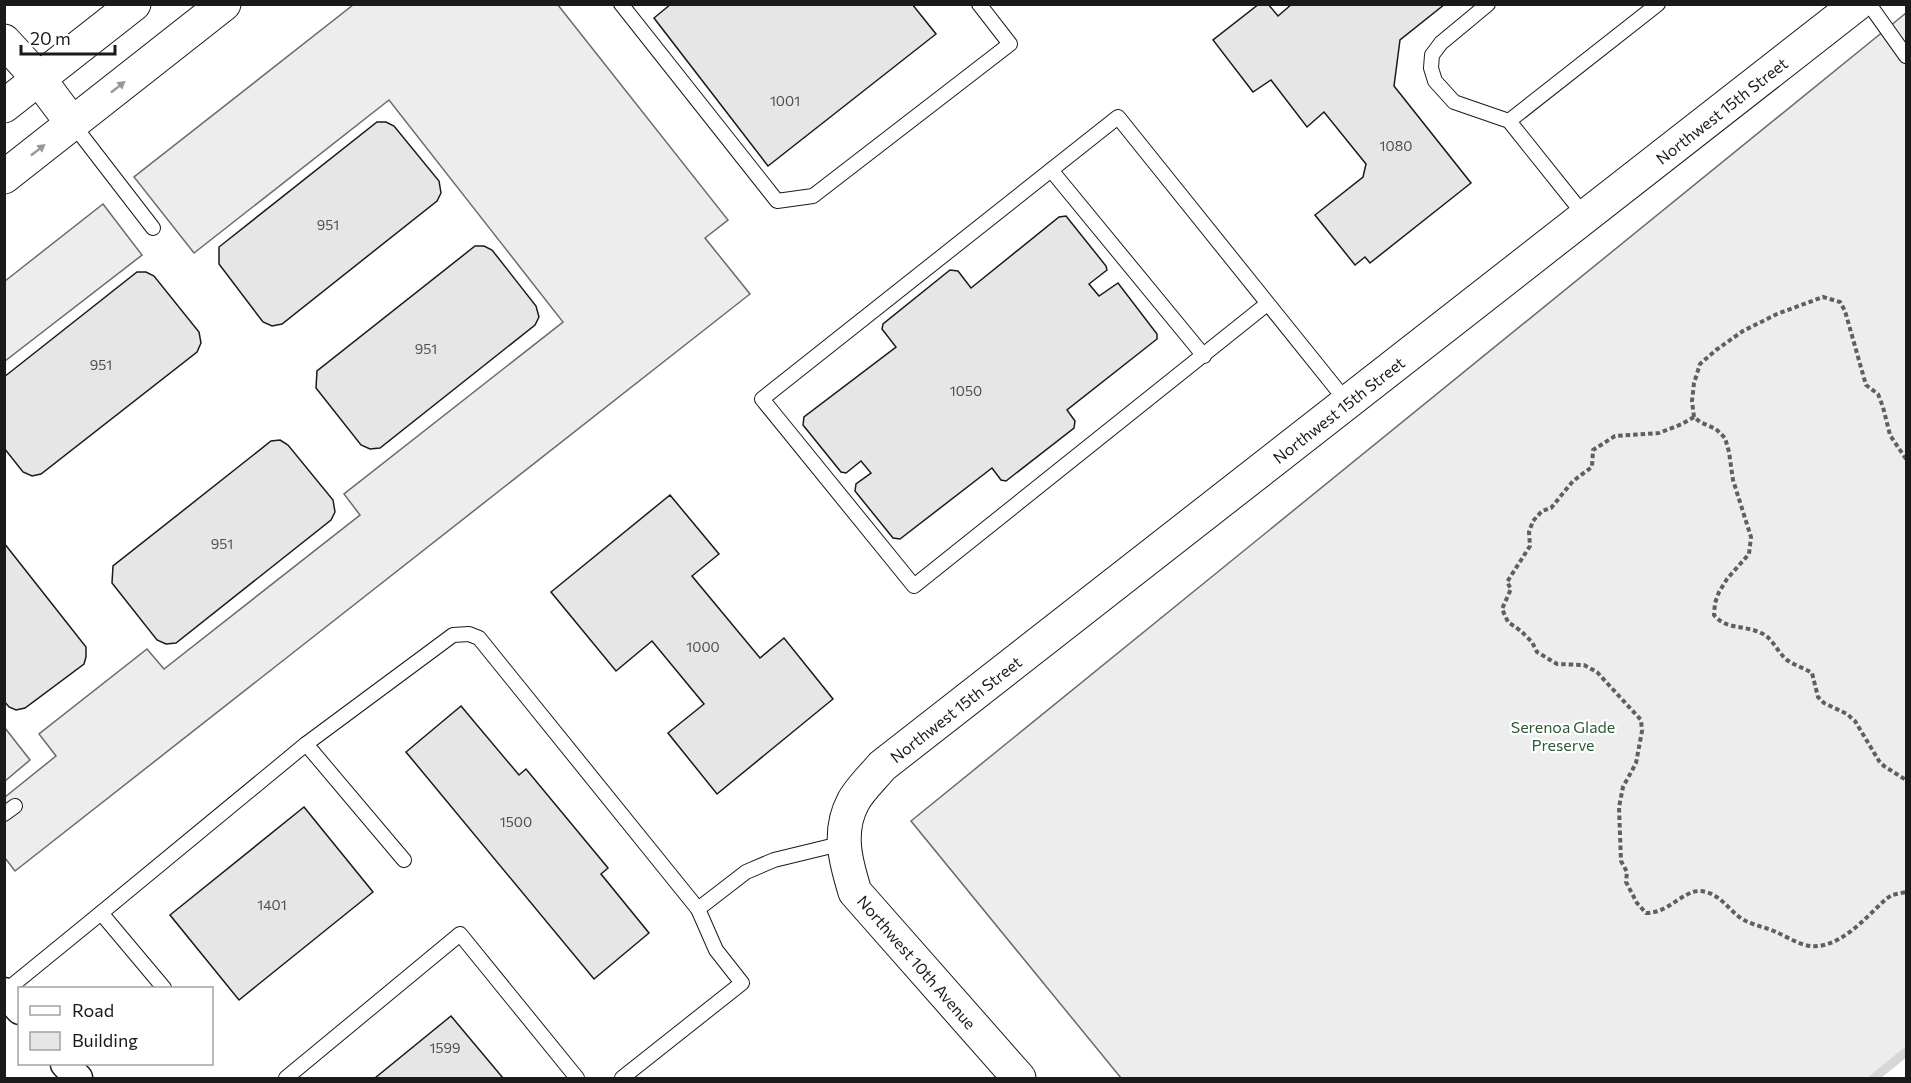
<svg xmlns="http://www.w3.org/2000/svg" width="1911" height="1083" font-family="Commissioner,sans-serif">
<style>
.built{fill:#ededed;stroke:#6a6a6a;stroke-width:1.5}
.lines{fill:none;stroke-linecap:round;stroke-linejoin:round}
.stream{stroke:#d7d7d7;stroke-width:9}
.building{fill:#e6e6e6;stroke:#1a1a1a;stroke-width:1.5}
.lane-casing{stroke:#1a1a1a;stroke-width:16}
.street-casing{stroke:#1a1a1a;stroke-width:31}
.secondary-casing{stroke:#1a1a1a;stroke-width:35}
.path{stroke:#5f5f5f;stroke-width:4;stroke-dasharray:4.5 3;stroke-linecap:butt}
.lane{stroke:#fff;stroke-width:14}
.street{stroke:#fff;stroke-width:28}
.secondary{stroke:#fff;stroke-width:33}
.oneway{fill:#989898}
.labels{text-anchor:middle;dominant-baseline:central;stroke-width:4.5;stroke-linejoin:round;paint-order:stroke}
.number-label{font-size:14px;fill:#4d4d4d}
.street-label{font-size:16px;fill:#1a1a1a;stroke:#fff}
.park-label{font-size:16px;fill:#2b5a34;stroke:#fff}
</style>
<rect width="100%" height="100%" fill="#fff"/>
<g class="built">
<path d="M353,5H558L728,220L705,238L750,294L15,871L5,858V797L56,756L39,734L147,649L164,669L360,515L344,494L563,322L389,100L194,253L134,177Z"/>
<path d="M1906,13V1053L1875,1078H1121L911,821Z"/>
<path d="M103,204L142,255L5,361V281Z"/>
<path d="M5,728L30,760L5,781H4Z"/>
</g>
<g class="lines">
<path class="stream" d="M1874,1078L1906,1052"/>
</g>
<g class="building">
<path d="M671,4H912L936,34L768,166L654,18Z"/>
<path d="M1259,4H1268L1278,16L1292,4H1445L1400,40L1394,86L1471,183L1370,263L1365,257L1355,265L1315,215L1363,177L1366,164L1324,112L1307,127L1271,80L1253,92L1213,40Z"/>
<path d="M377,122H386L394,126L439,181L441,193L437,201L282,324L272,326L263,322L219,264V247Z"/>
<path d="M1066,216L1106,266L1107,270L1089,284L1099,296L1118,283L1157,334V339L1067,410L1075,421L1074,428L1006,481L1001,480L992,468L900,539L893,538L855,491L856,484L871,473L861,461L846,473L841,472L803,425L804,417L896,347L882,329L883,324L950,270L958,271L971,288L1059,217Z"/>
<path d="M475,246H484L492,250L536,306L539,317L535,325L380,448L370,449L361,445L316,388L317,371Z"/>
<path d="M137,272H146L154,276L199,332L201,343L197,352L41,474L32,476L23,472L4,448V377Z"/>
<path d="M280,440L288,445L333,500L335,512L331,520L176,643L166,644L157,640L112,583L113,566L271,441Z"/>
<path d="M670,495L719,554L692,576L760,658L784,638L833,699L717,794L668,733L704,704L652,641L616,671L551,592Z"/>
<path d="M4,543L86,647V657L84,664L25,708L16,710L9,707L4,701Z"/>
<path d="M461,706L519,775L526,769L608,868L601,874L649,933L594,979L406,752Z"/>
<path d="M304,807L373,892L239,1000L170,915Z"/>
<path d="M451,1016L503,1078H375Z"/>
</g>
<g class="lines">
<defs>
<g id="lane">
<path d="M621,4L777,201L813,196L1010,44L979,4"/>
<path d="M1488,4L1441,43L1432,55L1431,68L1435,81L1454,102L1509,121L1585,216"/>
<path d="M1869,4L1906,56"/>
<path d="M1509,121L1658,4"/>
<path d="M72,123L153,228"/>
<path d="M1051,170L1204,356"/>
<path d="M1267,304L914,586L762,399L1118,117L1347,402"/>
<path d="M306,744L453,635L469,634L479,638L698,909L746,872L774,860L844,843"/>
<path d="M4,814L15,806"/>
<path d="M164,988L101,913L306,744L404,860"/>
<path d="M4,992L101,913"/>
<path d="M286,1078L460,934L577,1078"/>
<path d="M622,1078L742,983L716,950L698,909"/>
</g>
<g id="street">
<path d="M4,992L20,1010"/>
<path d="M65,1064L78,1078"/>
</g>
<g id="secondary">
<path d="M4,41L39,79L72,123"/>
<path d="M4,106L134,4"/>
<path d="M4,177L224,4"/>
<path id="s1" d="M1019,1078L855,892C846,863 837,832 853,802C859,790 873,777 882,766L1857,4"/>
</g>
</defs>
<use href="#lane" class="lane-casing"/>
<use href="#street" class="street-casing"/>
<use href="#secondary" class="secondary-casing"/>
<g class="path">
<path d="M1694,417L1682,424L1659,433L1615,436L1593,450L1592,467L1573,481L1551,508L1542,511L1533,521L1529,532L1530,546L1507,582L1511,589L1502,609L1508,622L1521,631L1532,642L1537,652L1557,664L1584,665L1597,672L1641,720L1642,731L1636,763L1623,787L1619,807L1621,861L1627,872L1626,882L1637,903L1646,913C1669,913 1682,891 1700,891C1717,892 1726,906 1738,916C1749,925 1763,926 1776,932C1785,936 1795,942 1805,945C1837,953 1865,918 1886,899L1892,895L1906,892"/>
<path d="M1906,459L1890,435L1883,407L1878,394L1866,385L1845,311L1840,302L1823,297L1777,314L1743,331L1716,350L1700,364L1694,383L1692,401L1694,417L1700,422L1716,429L1725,438L1729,452L1733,480L1751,537L1749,554L1727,579L1719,592L1715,603L1714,615C1726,630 1745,625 1761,633C1773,638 1777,652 1787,660C1794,665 1804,668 1812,673L1818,697L1824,703L1847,714L1855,721L1879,761L1884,766L1906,780"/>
</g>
<use href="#lane" class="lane"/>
<use href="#street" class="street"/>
<use href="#secondary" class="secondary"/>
</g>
<defs><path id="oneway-solid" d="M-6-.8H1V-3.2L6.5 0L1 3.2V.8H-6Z" transform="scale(1.5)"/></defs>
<g class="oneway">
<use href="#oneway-solid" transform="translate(118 87) rotate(-38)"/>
<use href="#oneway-solid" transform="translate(38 150) rotate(-38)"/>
</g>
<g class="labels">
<g class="number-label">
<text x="785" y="100">1001</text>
<text x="1396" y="145">1080</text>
<text x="328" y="224">951</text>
<text x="426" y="348">951</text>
<text x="101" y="364">951</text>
<text x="966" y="390">1050</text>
<text x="222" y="543">951</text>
<text x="703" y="646">1000</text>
<text x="516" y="821">1500</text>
<text x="272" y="904">1401</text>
<text x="445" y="1047">1599</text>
</g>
<g class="street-label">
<text stroke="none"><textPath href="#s1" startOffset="1452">Northwest 15th Street</textPath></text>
<text stroke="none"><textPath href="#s1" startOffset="966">Northwest 15th Street</textPath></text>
<text stroke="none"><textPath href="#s1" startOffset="480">Northwest 15th Street</textPath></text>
<text transform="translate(917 962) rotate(49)">Northwest 10th Avenue</text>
</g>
<g class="park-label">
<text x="1563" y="726">Serenoa Glade<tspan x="1563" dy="18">Preserve</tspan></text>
</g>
</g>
<rect width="1911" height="1083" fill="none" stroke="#1a1a1a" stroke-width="12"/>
<rect x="18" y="987" width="195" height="78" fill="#ffffff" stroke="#a3a3a3" stroke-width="1.5"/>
<rect x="30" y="1006" width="30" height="9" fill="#ffffff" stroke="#a3a3a3" stroke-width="1.5"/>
<text x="72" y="1017" font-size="18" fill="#1a1a1a">Road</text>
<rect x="30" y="1032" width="30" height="18" fill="#e6e6e6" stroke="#a3a3a3" stroke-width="1.5"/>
<text x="72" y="1047" font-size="18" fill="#1a1a1a">Building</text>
<path d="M21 45v9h94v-9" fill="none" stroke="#1a1a1a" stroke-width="3"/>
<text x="30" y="45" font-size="18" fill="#1a1a1a" stroke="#ffffff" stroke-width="4.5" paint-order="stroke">20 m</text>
</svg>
